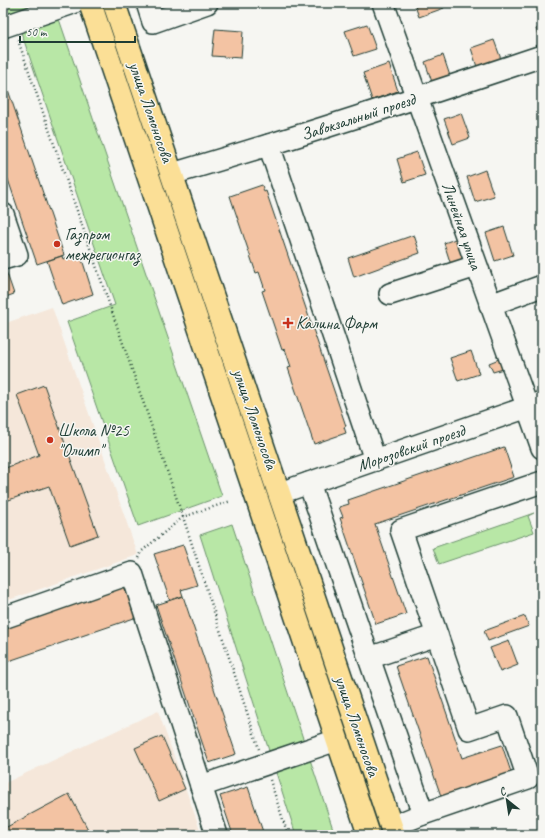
<svg xmlns="http://www.w3.org/2000/svg" width="545" height="838" font-family="Caveat,sans-serif">
<style>
.built{fill:#f5e7da}
.green{fill:#b8e7a6;stroke:#6c926d}
.building{fill:#f3c3a3;stroke:#1f3d34}
.lines{fill:none;stroke-linecap:round;stroke-linejoin:round}
.minor-casing{stroke:#1f3d34;stroke-width:24}
.major-casing{stroke:#1f3d34;stroke-width:25}
.path{stroke:#1f3d34;stroke-width:2.5;stroke-dasharray:1 3;stroke-linecap:butt}
.minor{stroke:#f6f6f2;stroke-width:21}
.major{stroke:#fbdf96;stroke-width:22}
.poi-dot{fill:#c8321e;stroke:#f6f6f2;stroke-width:1.5}
.labels{text-anchor:middle;dominant-baseline:central;stroke-width:3;stroke-linejoin:round;paint-order:stroke}
.street-label{font-size:17px;fill:#1f3d34;stroke:#f6f6f2}
.poi-label{font-size:17px;fill:#1f3d34;stroke:#f6f6f2;text-anchor:start}
</style>
<rect width="100%" height="100%" fill="#f6f6f2"/>
<filter id="ink" filterUnits="userSpaceOnUse"><feTurbulence type="fractalNoise" baseFrequency=".025" numOctaves="2"/><feDisplacementMap in="SourceGraphic" scale="8" xChannelSelector="R" yChannelSelector="G"/><feConvolveMatrix kernelMatrix="1 2 1 2 8 2 1 2 1" color-interpolation-filters="sRGB"/></filter>
<g filter="url(#ink)">
<g class="built">
<path d="M52,307L138,555L3,602V324Z"/>
<path d="M158,711L202,835H3V784Z"/>
</g>
<g class="green">
<path d="M3,3H38L3,16Z"/>
<path d="M59,19L222,496L138,526L67,322L115,305L21,32Z"/>
<path d="M534,513L528,516L534,532L439,564L433,548Z"/>
<path d="M232,524L335,835H296L200,535Z"/>
<path d="M356,747L385,835H377L349,749Z"/>
</g>
<g class="building">
<path d="M414,3H442L444,8L419,17Z"/>
<path d="M367,24L376,49L354,56L345,31Z"/>
<path d="M542,27V46H541L536,29Z"/>
<path d="M215,29L243,31L241,58L212,56Z"/>
<path d="M494,40L501,59L477,67L471,48Z"/>
<path d="M443,55L450,76L432,82L425,62Z"/>
<path d="M389,64L398,91L372,100L363,73Z"/>
<path d="M3,75L64,255L37,264L3,165Z"/>
<path d="M461,113L470,138L453,144L444,119Z"/>
<path d="M417,152L425,175L404,182L397,159Z"/>
<path d="M485,170L494,196L475,202L467,177Z"/>
<path d="M262,185L264,192L266,191L346,426L344,427L346,433L314,444L288,368L291,367L285,349L282,350L262,291L265,290L259,272L256,273L230,196Z"/>
<path d="M504,227L513,255L495,261L486,233Z"/>
<path d="M414,235L420,253L354,277L348,258Z"/>
<path d="M461,237L469,260L451,265L444,243Z"/>
<path d="M80,253L93,294L62,305L47,261L62,256L63,259Z"/>
<path d="M4,265L14,294L3,298V266Z"/>
<path d="M471,351L479,374L458,381L450,358Z"/>
<path d="M499,359L503,369L493,372L489,363Z"/>
<path d="M44,385L98,535L70,545L49,486L3,502V469L39,455L17,395Z"/>
<path d="M504,447L514,477L375,524L406,614L376,624L340,518L343,517L339,507L349,504L348,500Z"/>
<path d="M183,545L197,585L181,590L183,596L170,601L154,554Z"/>
<path d="M130,585L140,616L3,663V629Z"/>
<path d="M183,596L236,754L209,763L156,605Z"/>
<path d="M525,616L529,626L488,641L484,631Z"/>
<path d="M509,641L518,665L500,672L490,648Z"/>
<path d="M427,656L462,758L502,745L512,775L442,799L396,666Z"/>
<path d="M162,736L185,789L159,801L135,748Z"/>
<path d="M248,787L264,835H233L220,796Z"/>
<path d="M69,794L91,835H3V829Z"/>
</g>
<g class="lines">
<defs>
<g id="minor">
<path d="M147,3L153,22L207,3"/>
<path d="M383,3L542,448"/>
<path d="M3,27L73,3"/>
<path d="M269,145L375,460"/>
<path d="M172,174C296,138 419,97 542,56"/>
<path d="M3,214L17,255L3,259"/>
<path d="M390,294L476,266"/>
<path d="M490,305L542,286"/>
<path d="M309,483L369,658L437,635L401,530L542,482"/>
<path d="M280,493L542,402"/>
<path d="M3,618L132,573L217,835"/>
<path d="M369,658L423,814L528,778L507,716L469,729L437,635"/>
<path d="M201,786L337,740"/>
<path d="M391,827L423,814"/>
</g>
<g id="major">
<path d="M90,3L255,493L369,835"/>
<path d="M114,3L394,835"/>
</g>
</defs>
<use href="#minor" class="minor-casing"/>
<use href="#major" class="major-casing"/>
<g class="path">
<path d="M18,40L183,517L259,749"/>
<path d="M139,558L142,551L183,517L231,501"/>
<path d="M270,780L288,835"/>
</g>
<use href="#minor" class="minor"/>
<use href="#major" class="major"/>
</g>
</g>
<g class="poi-dot">
<circle cx="57" cy="244" r="4"/>
<path d="M286 317h4v4h4v4h-4v4h-4v-4h-4v-4h4z"/>
<circle cx="50" cy="440" r="4"/>
</g>
<g class="labels">
<g class="street-label">
<text transform="translate(151 112) rotate(71)">улица Ломоносова</text>
<text transform="translate(358 117) rotate(-18)">Завокзальный проезд</text>
<text transform="translate(462 226) rotate(71)">Линейная улица</text>
<text transform="translate(255 419) rotate(71)">улица Ломоносова</text>
<text transform="translate(411 448) rotate(-19)">Морозовский проезд</text>
<text transform="translate(357 726) rotate(71)">улица Ломоносова</text>
</g>
<g class="poi-label">
<text x="65" y="234">Газпром<tspan x="65" dy="20">межрегионгаз</tspan></text>
<text x="296" y="323">Калина Фарм</text>
<text x="58" y="430">Школа №25<tspan x="58" dy="20">"Олимп"</tspan></text>
</g>
</g>
<rect width="545" height="838" fill="none" stroke="#f6f6f2" stroke-width="16"/>
<rect x="8" y="8" width="529" height="822" fill="none" stroke="#1f3d34" stroke-width="1.5" filter="url(#ink)"/>
<g transform="translate(507 800) rotate(330)" stroke="#f6f6f2" stroke-width="3" paint-order="stroke">
<path d="M0-3L7 15L0 10L-7 15Z" fill="#1f3d34"/>
<text y="-6" font-size="11" font-weight="bold" text-anchor="middle" fill="#1f3d34">С</text>
</g>
<path d="M20 36v6h115v-6" fill="none" stroke="#1f3d34" stroke-width="2"/>
<text x="26" y="36" font-size="12" fill="#1f3d34" stroke="#f6f6f2" stroke-width="3" paint-order="stroke">50 m</text>
</svg>
